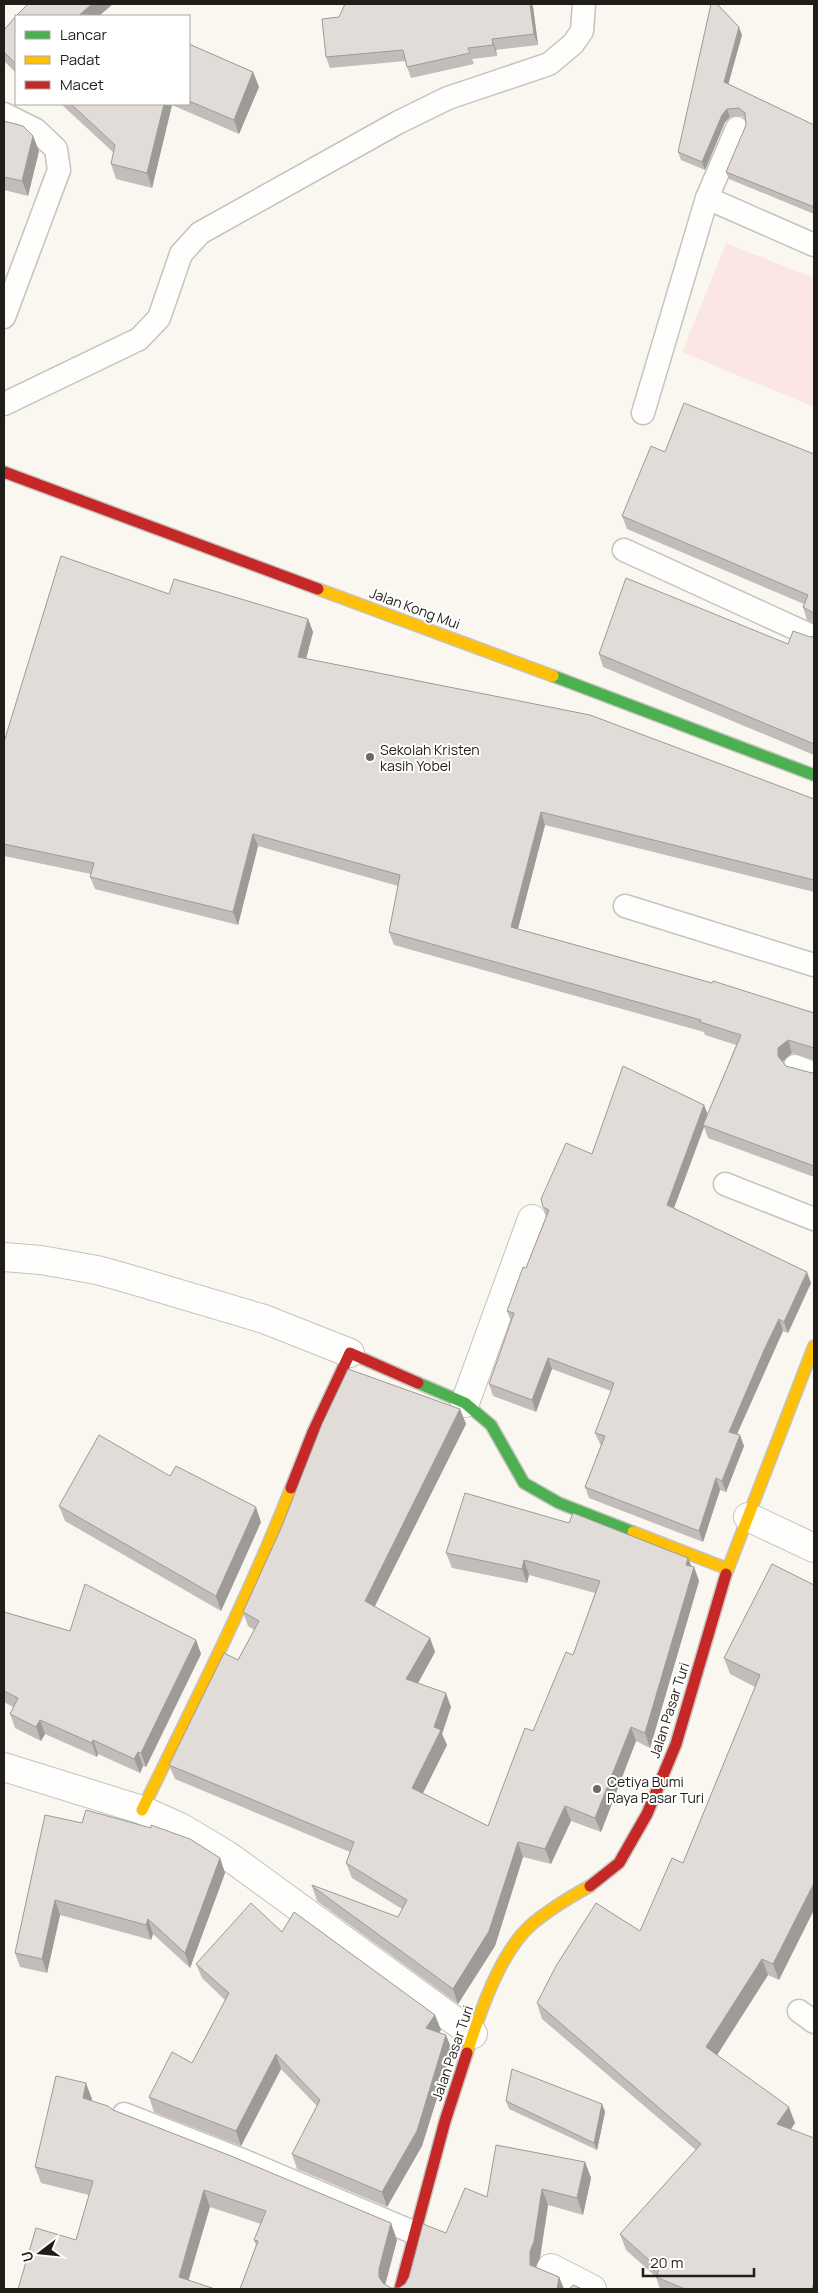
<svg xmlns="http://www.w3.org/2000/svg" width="818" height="2293" font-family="Manrope,sans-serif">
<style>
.green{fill:#fce6e4}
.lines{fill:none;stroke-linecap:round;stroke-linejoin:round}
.lane-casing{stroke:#c5c3be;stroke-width:25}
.street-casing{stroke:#c5c3be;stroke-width:30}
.fast-casing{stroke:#c5c3be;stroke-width:14}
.slow-casing{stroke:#c5c3be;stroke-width:14}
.jam-casing{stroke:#c5c3be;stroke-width:14}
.lane{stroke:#fefefd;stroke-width:22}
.street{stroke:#fefefd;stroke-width:28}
.fast{stroke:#4caf50;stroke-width:11}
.slow{stroke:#ffc107;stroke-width:11}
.jam{stroke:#c62828;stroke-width:11}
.wall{fill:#c2bdba}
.shaded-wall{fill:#9e9a97}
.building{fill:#e1dcd8;stroke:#9e9a97}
.poi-dot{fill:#6d6a65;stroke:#fff;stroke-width:2}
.labels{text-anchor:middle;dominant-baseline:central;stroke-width:4;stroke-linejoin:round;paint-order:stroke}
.street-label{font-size:14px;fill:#211e19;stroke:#fff}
.poi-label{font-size:14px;fill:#211e19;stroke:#fff;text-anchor:start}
</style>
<rect width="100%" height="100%" fill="#faf7f1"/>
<path class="green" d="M726,243L814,278V407L682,352Z"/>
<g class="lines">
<defs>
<g id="lane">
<path d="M4,114L36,130L56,149L59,170L4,317"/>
<path d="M737,128L707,198L814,245"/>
<path d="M4,404L139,339L159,318L181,254L200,233L397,123L448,98L549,64L573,44L582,31L584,4"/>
<path d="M643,413L707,198"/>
<path d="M624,550L814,637"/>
<path d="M625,906L814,965"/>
<path d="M795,1066L814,1073"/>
<path d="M725,1184L814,1219"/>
<path d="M799,2011L814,2022"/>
<path d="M124,2114L242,2160L415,2233"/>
</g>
<g id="street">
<path d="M4,1257L41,1260L97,1270L126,1278L264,1319L350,1353"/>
<path d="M465,1403L532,1219"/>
<path d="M748,1517L814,1548"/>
<path d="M4,1767L142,1810L182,1828L227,1855L473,2034"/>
<path d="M551,2268L592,2289"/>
</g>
<g id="fast">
<path d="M553,676L814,775"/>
<path d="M418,1383L465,1403L491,1425L524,1483L559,1503L633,1532"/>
</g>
<g id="slow">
<path d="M318,589L553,676"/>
<path d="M633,1532L728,1569"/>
<path d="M726,1574L814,1346"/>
<path d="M142,1810C194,1704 248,1598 291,1488"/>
<path d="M467,2053C480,2012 500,1952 532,1924C550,1909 570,1897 590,1886"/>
</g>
<g id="jam">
<path d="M4,472L318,589"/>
<path d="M291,1488L313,1432L350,1353L418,1383"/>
<path d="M590,1886L619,1863L647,1814L676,1744L726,1574"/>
<path d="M400,2289L445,2121L467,2053"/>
</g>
</defs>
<use href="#lane" class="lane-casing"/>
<use href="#street" class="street-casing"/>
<use href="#fast" class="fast-casing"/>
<use href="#slow" class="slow-casing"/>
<use href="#jam" class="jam-casing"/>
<use href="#lane" class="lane"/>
<use href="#street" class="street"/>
<use href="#fast" class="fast"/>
<use href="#slow" class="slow"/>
<use href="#jam" class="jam"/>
</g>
<g class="wall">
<path d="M533,7L538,45L496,50L497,56L472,59L474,64L411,78L405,61L330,68L326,57L339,17Z"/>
<path d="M16,16V73L4,61V30Z"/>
<path d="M742,35L728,84L814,125V214L729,179L726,172L746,125V119L742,116L730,117L725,122L705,170L681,160L678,152Z"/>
<path d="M189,44L253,72L259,87L239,134L172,105L152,188L116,179L111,164L114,153L61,104H189Z"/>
<path d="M4,121L33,136L39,151L28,196L4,190Z"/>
<path d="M665,452L814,454V623L807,620L803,607L804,604L627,529L622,516Z"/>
<path d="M169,594L308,619L313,632L306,659L814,799V892L545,825L518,929L814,1013V1060L792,1053L783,1061V1062L786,1066L812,1073L814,1072V1177L708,1138L704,1127L674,1208L811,1283L788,1333L783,1331L770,1360L737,1434L744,1446L726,1492L720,1490L703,1542L589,1498L585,1487L601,1445L600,1444L595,1433L611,1391L552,1369L536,1412L493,1396L489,1384L511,1322L507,1311L526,1268L546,1216L543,1207L592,1154L704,1105L708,1115L736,1045L705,1035L704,1032L394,945L389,932L398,886L258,846L238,925L95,889L90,877L91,874L4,856V742Z"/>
<path d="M814,636V755L603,667L599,654L788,644Z"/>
<path d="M460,1409L466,1424L374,1607L430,1638L435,1652L418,1683L451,1707L442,1734L447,1745L423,1793L488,1826L533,1731L573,1655L595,1593L529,1575L527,1583L452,1568L446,1553L688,1558L691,1566L694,1567L699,1581L650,1748L636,1741L601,1832L571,1821L551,1864L523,1857L495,1946L458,2004L317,1901L312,1886L398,1917L402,1909L352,1878L346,1863L350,1852L175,1779L169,1765L238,1660L254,1630L248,1626L243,1612Z"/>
<path d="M170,1476L261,1522L221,1611L65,1521L59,1506Z"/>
<path d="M772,1564L779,1980L768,1975L717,2055L795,2123L791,2129L814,2289H660L656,2277L626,2250L620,2234L696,2150L542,2019L537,2003L640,1931L683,1863L755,1687L730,1674L724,1658Z"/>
<path d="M4,1612L70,1631L196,1640L201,1654L146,1767L143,1766L140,1773L98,1754L97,1757L45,1734L41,1741L15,1728L10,1714L13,1707L4,1702Z"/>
<path d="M45,1815L220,1858L225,1873L190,1968L153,1934L151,1940L60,1915L47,1973L20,1967L15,1953Z"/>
<path d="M282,1932L435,2015L441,2030L439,2032L452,2050L422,2146L387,2207L297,2169L292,2154L317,2106L281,2069L241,2146L154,2112L149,2097L192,2063L225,2000L202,1978L196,1964Z"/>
<path d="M92,2099V2101L113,2110L397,2240L385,2285L391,2288H399L405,2284L446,2233L487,2197L585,2162L591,2178L583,2215L548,2205L540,2258L536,2267L559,2277L564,2289H240L256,2245L254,2240L261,2224L210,2207L76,2240L89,2195L41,2183L35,2167Z"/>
<path d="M506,2101L602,2104L605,2112L597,2150L509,2109Z"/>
</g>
<g class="shaded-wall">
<path d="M92,4H113L99,16H78Z"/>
<path d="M530,4H532L533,7L538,45L534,34Z"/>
<path d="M739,27L742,35L727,89L724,82Z"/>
<path d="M492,39L496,50L497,56L493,45Z"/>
<path d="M253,72L259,87L239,134L234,120Z"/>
<path d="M164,104H171L172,105L152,188L147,173Z"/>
<path d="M727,109L730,117L725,122L705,170L702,162L722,115Z"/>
<path d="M33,136L39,151L28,196L22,181Z"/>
<path d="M308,619L313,632L303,670L298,657Z"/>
<path d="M541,812L545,825L515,940L511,927Z"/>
<path d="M253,834L258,846L238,925L233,912Z"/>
<path d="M788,1040L792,1053L783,1061L782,1069L778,1056V1048Z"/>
<path d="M704,1105L708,1116L703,1125L704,1127L671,1216L667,1205Z"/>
<path d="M807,1272L811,1283L788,1333L784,1322Z"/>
<path d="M779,1319L783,1331L770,1360L733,1443L729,1432L765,1348Z"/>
<path d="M548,1358L552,1369L536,1412L532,1400Z"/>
<path d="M460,1409L466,1424L370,1616L365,1601Z"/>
<path d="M740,1435L744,1446L726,1492L722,1481Z"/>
<path d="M716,1478L720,1490L703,1542L699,1531Z"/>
<path d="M256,1507L261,1522L221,1611L216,1596Z"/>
<path d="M688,1558L693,1570L694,1567L699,1581L650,1748L645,1733Z"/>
<path d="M524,1560L529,1575L527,1583L522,1569Z"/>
<path d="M430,1638L435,1652L412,1694L406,1679Z"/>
<path d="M196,1640L201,1654L146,1767L141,1753Z"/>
<path d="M446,1693L451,1707L442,1734L447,1745L418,1803L412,1788Z"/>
<path d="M40,1720L45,1734L41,1741L36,1727Z"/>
<path d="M631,1727L636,1741L601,1832L595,1818Z"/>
<path d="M93,1740L98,1754L97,1757L92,1743Z"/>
<path d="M138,1752L143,1766L140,1773L134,1759Z"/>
<path d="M565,1806L571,1821L551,1864L545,1849Z"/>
<path d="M518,1842L523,1857L495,1946L458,2004L453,1989Z"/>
<path d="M220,1858L225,1873L190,1968L185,1953Z"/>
<path d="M814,1883V1910L779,1980L773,1964Z"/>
<path d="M55,1900L60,1915L47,1973L42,1959Z"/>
<path d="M148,1919L153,1934L151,1940L146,1925Z"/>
<path d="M762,1959L768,1975L712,2063L706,2047Z"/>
<path d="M435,2015L441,2030L432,2043L426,2028Z"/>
<path d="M446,2035L452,2050L422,2146L387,2207L382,2192Z"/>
<path d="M276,2054L281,2069L241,2146L236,2131Z"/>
<path d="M86,2083L92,2099L88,2115L83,2098Z"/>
<path d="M602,2104L605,2112L597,2150L594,2143Z"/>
<path d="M789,2107L795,2123L783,2141L777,2124Z"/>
<path d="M585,2162L591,2178L583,2215L577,2198Z"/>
<path d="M542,2189L548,2205L540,2258L535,2268L530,2265V2252Z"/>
<path d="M204,2190L210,2207L186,2289L179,2277Z"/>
<path d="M391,2223L397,2240L385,2285V2289L379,2277V2269Z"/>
<path d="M559,2277L564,2289H557Z"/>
</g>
<g class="building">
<path d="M28,4H92L78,16H16Z"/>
<path d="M345,4H530L534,34L492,39L493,45L468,48L470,53L407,67L403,50L326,57L322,19L339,17Z"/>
<path d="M711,4H717L739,27L724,82L814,125V207L726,172L746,125L745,113L739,108L727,109L722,115L702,162L678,152Z"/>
<path d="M16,16V64L4,52V30Z"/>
<path d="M189,44L253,72L234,120L189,101Z"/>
<path d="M71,104H164L147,173L111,164L115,145Z"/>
<path d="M4,121L23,126L33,136L22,181L4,177Z"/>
<path d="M684,403L814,454V613L803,607L808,595L622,516L651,446L665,452Z"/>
<path d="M61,556L169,594L174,579L308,619L298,657L590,715L814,799V880L541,812L511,927L712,983L713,981L814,1013V1048L788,1040L778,1048V1056L786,1066L812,1073L814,1072V1166L703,1125L741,1035L700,1022L701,1020L389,932L400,875L253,834L233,912L90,877L94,863L4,844V742Z"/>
<path d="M626,578L788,644L793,631L810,637L814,636V744L599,654Z"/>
<path d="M623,1066L704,1105L667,1205L807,1272L784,1322L779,1319L765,1348L729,1432L740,1435L722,1481L716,1478L699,1531L585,1487L605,1436L595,1433L614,1383L548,1358L532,1400L489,1384L514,1313L507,1311L523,1267L526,1268L549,1210L543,1207L541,1199L566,1143L592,1154Z"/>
<path d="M348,1369L460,1409L365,1601L430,1638L406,1679L446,1693L434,1727L441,1730L412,1788L488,1826L525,1728L533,1731L566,1652L573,1655L600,1581L524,1560L522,1569L446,1553L465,1493L569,1523L573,1513L688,1558L686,1565L694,1567L645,1733L631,1727L595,1818L565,1806L545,1849L518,1842L489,1931L453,1989L312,1886V1885L398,1917L407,1900L346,1863L354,1842L169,1765L224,1653L238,1660L259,1621L243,1612L282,1526L322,1424Z"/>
<path d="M99,1435L170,1476L176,1466L256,1507L216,1596L59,1506Z"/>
<path d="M772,1564L814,1585V1883L773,1964L762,1959L706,2047L789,2107L777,2124L814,2138V2283L812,2289H685L656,2277L659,2269L620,2234L701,2144L537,2003L556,1966L596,1903L640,1931L672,1858L683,1863L760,1675L724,1658Z"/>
<path d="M85,1584L196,1640L141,1753L138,1752L134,1759L93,1740L92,1743L40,1720L36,1727L10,1714L18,1698L4,1691V1612L70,1631Z"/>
<path d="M86,1810L151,1828V1825L190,1839L220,1858L185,1953L148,1919L146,1925L55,1900L42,1959L15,1953L45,1815L82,1823Z"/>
<path d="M251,1903L282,1932L294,1912L435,2015L426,2028L446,2035L417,2131L382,2192L292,2154L320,2100L276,2054L236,2131L149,2097L172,2052L192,2063L229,1993L196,1964Z"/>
<path d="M512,2069L602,2104L594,2143L506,2101Z"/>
<path d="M56,2076L86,2083L83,2098L108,2106L113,2110L231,2156L391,2223L379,2269V2277L383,2283L391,2288H399L405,2284L409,2277L423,2224L446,2233L465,2188L487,2197L496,2145L585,2162L577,2198L542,2189L534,2241L530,2252V2265L559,2277L557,2289H240L258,2241L254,2240L266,2211L204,2190L179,2277L215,2289H18L36,2228L76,2240L93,2181L35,2167Z"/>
<path d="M573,2285L582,2289H569Z"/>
</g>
<g class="poi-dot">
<circle cx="370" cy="757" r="5"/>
<circle cx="597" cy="1789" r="5"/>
</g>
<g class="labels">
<g class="street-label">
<text transform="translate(415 608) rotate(20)">Jalan Kong Mui</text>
<text transform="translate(669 1710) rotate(-72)">Jalan Pasar Turi</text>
<text transform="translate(452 2053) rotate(-71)">Jalan Pasar Turi</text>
</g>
<g class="poi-label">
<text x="380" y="749">Sekolah Kristen<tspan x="380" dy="16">kasih Yobel</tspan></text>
<text x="607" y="1781">Cetiya Bumi<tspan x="607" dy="16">Raya Pasar Turi</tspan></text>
</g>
</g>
<rect width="818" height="2293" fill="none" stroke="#211e19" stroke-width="10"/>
<rect x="15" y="15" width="175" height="90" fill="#ffffff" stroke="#a6a5a3"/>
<rect x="25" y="31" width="25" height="8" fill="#4caf50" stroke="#a6a5a3"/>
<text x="60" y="40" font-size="15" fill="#211e19">Lancar</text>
<rect x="25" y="56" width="25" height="8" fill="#ffc107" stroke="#a6a5a3"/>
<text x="60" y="65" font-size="15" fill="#211e19">Padat</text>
<rect x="25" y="81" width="25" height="8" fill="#c62828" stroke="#a6a5a3"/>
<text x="60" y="90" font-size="15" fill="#211e19">Macet</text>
<g transform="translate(40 2253) rotate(254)" stroke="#ffffff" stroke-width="4" paint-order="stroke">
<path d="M0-4L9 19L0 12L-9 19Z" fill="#211e19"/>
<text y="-8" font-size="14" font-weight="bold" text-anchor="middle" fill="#211e19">U</text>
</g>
<path d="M643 2268v8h111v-8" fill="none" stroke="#211e19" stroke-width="2.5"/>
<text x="650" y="2268" font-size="15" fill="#211e19" stroke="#ffffff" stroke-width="4" paint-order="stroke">20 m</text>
</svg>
